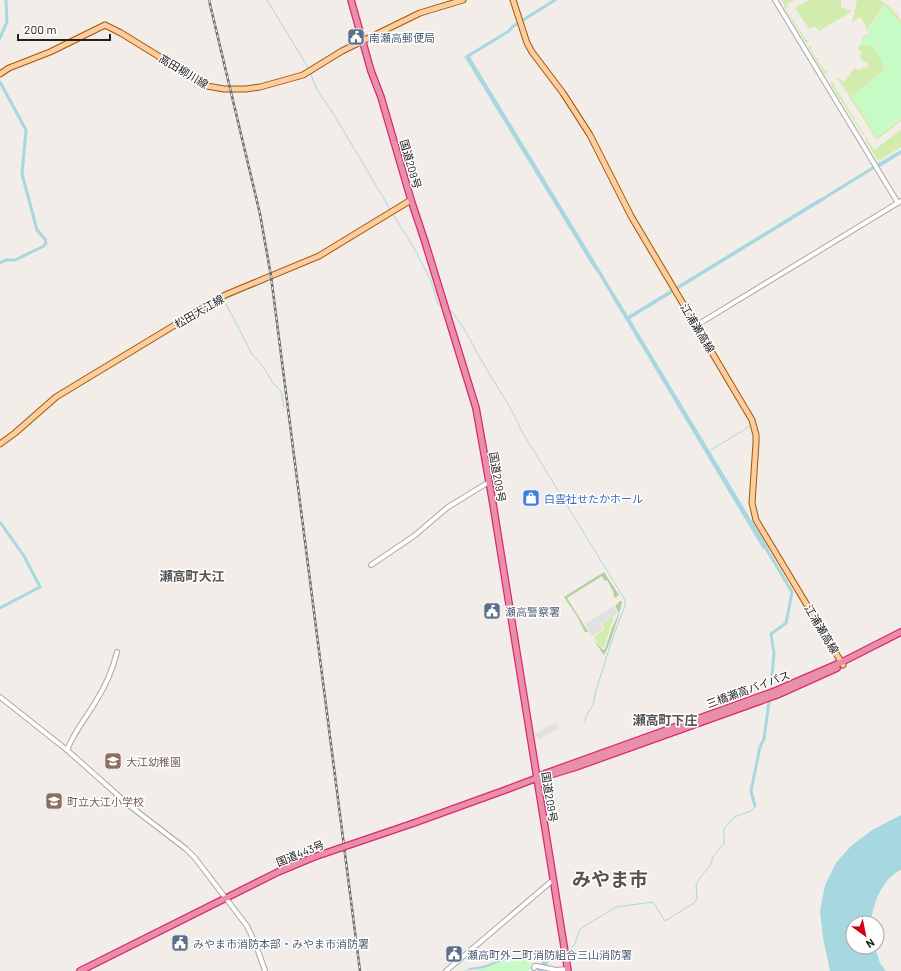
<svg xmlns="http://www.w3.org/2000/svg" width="901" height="971" font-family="Barlow,'Noto Sans JP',sans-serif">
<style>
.grass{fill:#d2ecae}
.forest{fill:#b1d19c}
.park{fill:#c7fbc6}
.parking{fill:#e1e1e1}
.water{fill:#a8d8df}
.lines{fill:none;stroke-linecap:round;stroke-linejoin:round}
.stream{stroke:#a8d8df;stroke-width:1}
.canal{stroke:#a8d8df;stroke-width:3}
.river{stroke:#a8d8df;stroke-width:5.5}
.minor-casing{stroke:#a8a8a8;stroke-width:6}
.major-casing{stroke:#9e5a00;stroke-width:7}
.highway-casing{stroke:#de2677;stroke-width:8}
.minor{stroke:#fff;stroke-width:4}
.major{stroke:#fdcca1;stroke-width:5}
.highway{stroke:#e990a9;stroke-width:5.5}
.rail-casing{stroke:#6f6f6f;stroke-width:2.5}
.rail{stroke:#fff;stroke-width:1;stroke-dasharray:3;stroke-linecap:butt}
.highway-bridge-casing{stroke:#de2677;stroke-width:8;stroke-linecap:butt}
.highway-bridge{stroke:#e990a9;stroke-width:5.5}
.labels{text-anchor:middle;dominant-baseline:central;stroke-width:3;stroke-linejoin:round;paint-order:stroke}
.service-label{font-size:11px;fill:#4e5e75;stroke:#fff;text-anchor:start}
.street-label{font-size:11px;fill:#212121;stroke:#fff}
.shop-label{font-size:11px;fill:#366cbe;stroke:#fff;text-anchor:start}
.education-label{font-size:11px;fill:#785e54;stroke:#fff;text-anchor:start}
.quarter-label{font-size:13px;font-weight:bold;fill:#545454;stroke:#fff}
.town-label{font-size:19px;font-weight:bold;fill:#545454;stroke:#fff}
</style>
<rect width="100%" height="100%" fill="#f2ede8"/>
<g class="grass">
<path d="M781,0H794L786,5L788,7L786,9L806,40H808L809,41L806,43L784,7L785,6Z"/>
<path d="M809,0H841V7L852,11L819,31L815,26L809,29L795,8Z"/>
<path d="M857,0H880C887,4 901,15 901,24L884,5L868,28L869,34L863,40L862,38L869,33L866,29L867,28L861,17L852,22Z"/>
<path d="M868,44C878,48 881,60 885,69L852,97L877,137L901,119V121L877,140L840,82L836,78L837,77L844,82L855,68L859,71L861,69V67L866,68L869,66L867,62L863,61L860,58L861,51L858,49L859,46Z"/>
<path d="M811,45L812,47L810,48L825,71L827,70L828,73H824L808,47Z"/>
<path d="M832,81L835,84L834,85L863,133L866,134L863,135L830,83Z"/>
<path d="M901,130V147L878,161L865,139L868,137L867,139L874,150Z"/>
<path d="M614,616L604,647L602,648L595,639V636L605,629L602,624Z"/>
</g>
<path class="forest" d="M604,572L619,595L615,598L613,594L614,593L607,580L605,581L602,576L567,598L592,638L603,650L605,649L612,628L619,613L615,606L620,601H622C622,607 608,651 604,655L588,632H585L577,616L564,597Z"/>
<g class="park">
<path d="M885,6L901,24V118L877,137L852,97L885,69C880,57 876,43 862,45L861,42L869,35V28Z"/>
<path d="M519,960H526L534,964L528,971H473L506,961L508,963Z"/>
</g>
<g class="parking">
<path d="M613,606L618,613L600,624L603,629L592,636L585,624Z"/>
<path d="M556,722L559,728L539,740L535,734Z"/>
</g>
<g class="water">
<path d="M464,56L470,57L628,316L819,199L824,197L826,199L630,319L767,546L763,549L597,272L593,267Z"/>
<path d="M901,150V154L875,170L873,166Z"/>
<path d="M901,815V870C882,879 873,903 871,923H853V947H875L880,963L886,971H830L823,938L820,911L825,885L836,863L851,846L872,830Z"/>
<path d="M509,956L544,959V961L518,959H508L485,968L464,971L470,968L486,965Z"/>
</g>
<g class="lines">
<g class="stream">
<path d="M267,0L309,69"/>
<path d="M310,72L317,90L330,108L390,209"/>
<path d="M393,214L415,250L431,281L438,305L442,307"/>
<path d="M266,282L245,290L224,300L252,354L264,368L273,383L281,391L284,407"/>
<path d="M449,309C464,324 472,345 483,363C496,386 511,406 521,430L625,600V606L614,634L596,690L593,705L586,716L585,723"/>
<path d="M711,450L750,426"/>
<path d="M570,949L575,944L577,937L580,929L616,907L653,902L665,921L694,903L697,899L696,885L699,879L709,867L714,855L724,844V829L734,817L751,811L755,806"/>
</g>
<g class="canal">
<path d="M0,38L7,22L6,0"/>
<path d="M470,59L468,56L509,31L512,27L555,0"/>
<path d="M0,82L26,130L22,174L37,230L45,239L46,243L44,246L15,260H6L0,263"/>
<path d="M821,200L876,166"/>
<path d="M0,522L24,556L40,587L0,608"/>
<path d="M764,545L792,592L786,623L771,634L774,653L771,687"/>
<path d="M755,806L751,791L760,747L764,739L769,702"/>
</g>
<path class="river" d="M540,971C548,960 545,955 561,951"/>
<defs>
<g id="minor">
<path d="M775,0L898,203"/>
<path d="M697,325L901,201"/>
<path d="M371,565L414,536L448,507L489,482"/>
<path d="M0,697L67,750L130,806L186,849L195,858L247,926L256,945L265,971"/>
<path d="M67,750C74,732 86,718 96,701C105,687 113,668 117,652"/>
<path d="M534,968L535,966H537L556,970L568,969"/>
<path d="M446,971L553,880"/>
</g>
<g id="major">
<path d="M513,0L527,43L532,52L563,93L590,135L631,216L752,420L756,435V443L752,503L756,520L843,665"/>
<path d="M0,74L9,68L50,52L105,25L121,33L207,86L224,89H246L260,87L303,75L342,51L420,13L463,0"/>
<path d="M0,444L15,433L56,397L198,311L225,295L319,256L411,200"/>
</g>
<g id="highway">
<path d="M351,0L371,71L381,97L411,200L425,242L476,408L493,504L568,971"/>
<path d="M540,778L576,767L777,695L837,668"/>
<path d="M414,823L508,789L537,778L544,774L775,691L842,662L901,632"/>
<path d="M80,971L278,872"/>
</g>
</defs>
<use href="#minor" class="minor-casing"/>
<use href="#major" class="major-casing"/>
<use href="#highway" class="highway-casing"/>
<use href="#minor" class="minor"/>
<use href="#major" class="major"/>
<use href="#highway" class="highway"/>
<defs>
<path id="rail" d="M209,0L260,214L271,276L360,971"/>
</defs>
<use href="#rail" class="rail-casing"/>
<use href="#rail" class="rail"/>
<defs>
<path id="highway-bridge" d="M278,872L314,857L414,823"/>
</defs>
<use href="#highway-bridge" class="highway-bridge-casing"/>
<use href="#highway-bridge" class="highway-bridge"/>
</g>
<defs>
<symbol id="civic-square" viewBox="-11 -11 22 22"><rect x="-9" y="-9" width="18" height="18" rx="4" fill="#5c6f8a" stroke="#fff"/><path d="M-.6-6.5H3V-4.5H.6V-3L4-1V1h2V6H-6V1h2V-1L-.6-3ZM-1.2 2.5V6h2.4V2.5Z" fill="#fff"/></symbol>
<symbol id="shop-square" viewBox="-11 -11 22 22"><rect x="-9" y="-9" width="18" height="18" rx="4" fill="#3f7fe0" stroke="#fff"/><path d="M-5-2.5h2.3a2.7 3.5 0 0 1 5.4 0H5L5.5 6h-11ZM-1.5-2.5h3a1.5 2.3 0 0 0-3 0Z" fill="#fff"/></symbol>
<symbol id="school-square" viewBox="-11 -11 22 22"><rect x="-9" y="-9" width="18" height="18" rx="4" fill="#8d6e63" stroke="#fff"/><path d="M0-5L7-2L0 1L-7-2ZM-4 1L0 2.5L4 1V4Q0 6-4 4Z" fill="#fff"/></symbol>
</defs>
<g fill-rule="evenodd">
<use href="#civic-square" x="346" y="27" width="20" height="20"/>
<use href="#shop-square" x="521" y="488" width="20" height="20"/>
<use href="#civic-square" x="482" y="601" width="20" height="20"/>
<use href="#school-square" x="103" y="751" width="20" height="20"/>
<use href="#school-square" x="44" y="791" width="20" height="20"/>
<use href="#civic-square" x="170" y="933" width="20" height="20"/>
<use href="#civic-square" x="444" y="944" width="20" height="20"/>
</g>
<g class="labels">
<g class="service-label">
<text x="369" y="37">南瀬高郵便局</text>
<text x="505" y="611">瀬高警察署</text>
<text x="193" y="943">みやま市消防本部・みやま市消防署</text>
<text x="467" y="954">瀬高町外二町消防組合三山消防署</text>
</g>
<g class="street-label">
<text transform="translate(184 71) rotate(31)">高田柳川線</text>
<text transform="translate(411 164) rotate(74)">国道209号</text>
<text transform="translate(199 311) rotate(-30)">松田大江線</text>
<text transform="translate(698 328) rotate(59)">江浦瀬高線</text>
<text transform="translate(498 477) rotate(80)">国道209号</text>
<text transform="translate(822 629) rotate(59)">江浦瀬高線</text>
<text transform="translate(748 689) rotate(-20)">三橋瀬高バイパス</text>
<text transform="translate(550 797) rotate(81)">国道209号</text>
<text transform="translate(300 853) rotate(-22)">国道443号</text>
</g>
<g class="shop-label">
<text x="544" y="498">白雲社せたかホール</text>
</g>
<g class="education-label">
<text x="126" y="761">大江幼稚園</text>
<text x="67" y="801">町立大江小学校</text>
</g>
<g class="quarter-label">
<text x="192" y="576">瀬高町大江</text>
<text x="665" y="720">瀬高町下庄</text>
</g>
<g class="town-label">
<text x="610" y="878">みやま市</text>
</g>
</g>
<g transform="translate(865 935) rotate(147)"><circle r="19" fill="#ffffff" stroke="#a6a6a6"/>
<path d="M0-3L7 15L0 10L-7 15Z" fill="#d20015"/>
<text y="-6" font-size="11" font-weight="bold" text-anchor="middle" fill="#212121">N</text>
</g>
<path d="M18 34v6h92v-6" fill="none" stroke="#212121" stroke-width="2"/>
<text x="24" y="34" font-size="12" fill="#212121" stroke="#ffffff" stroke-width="3" paint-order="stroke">200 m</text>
</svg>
